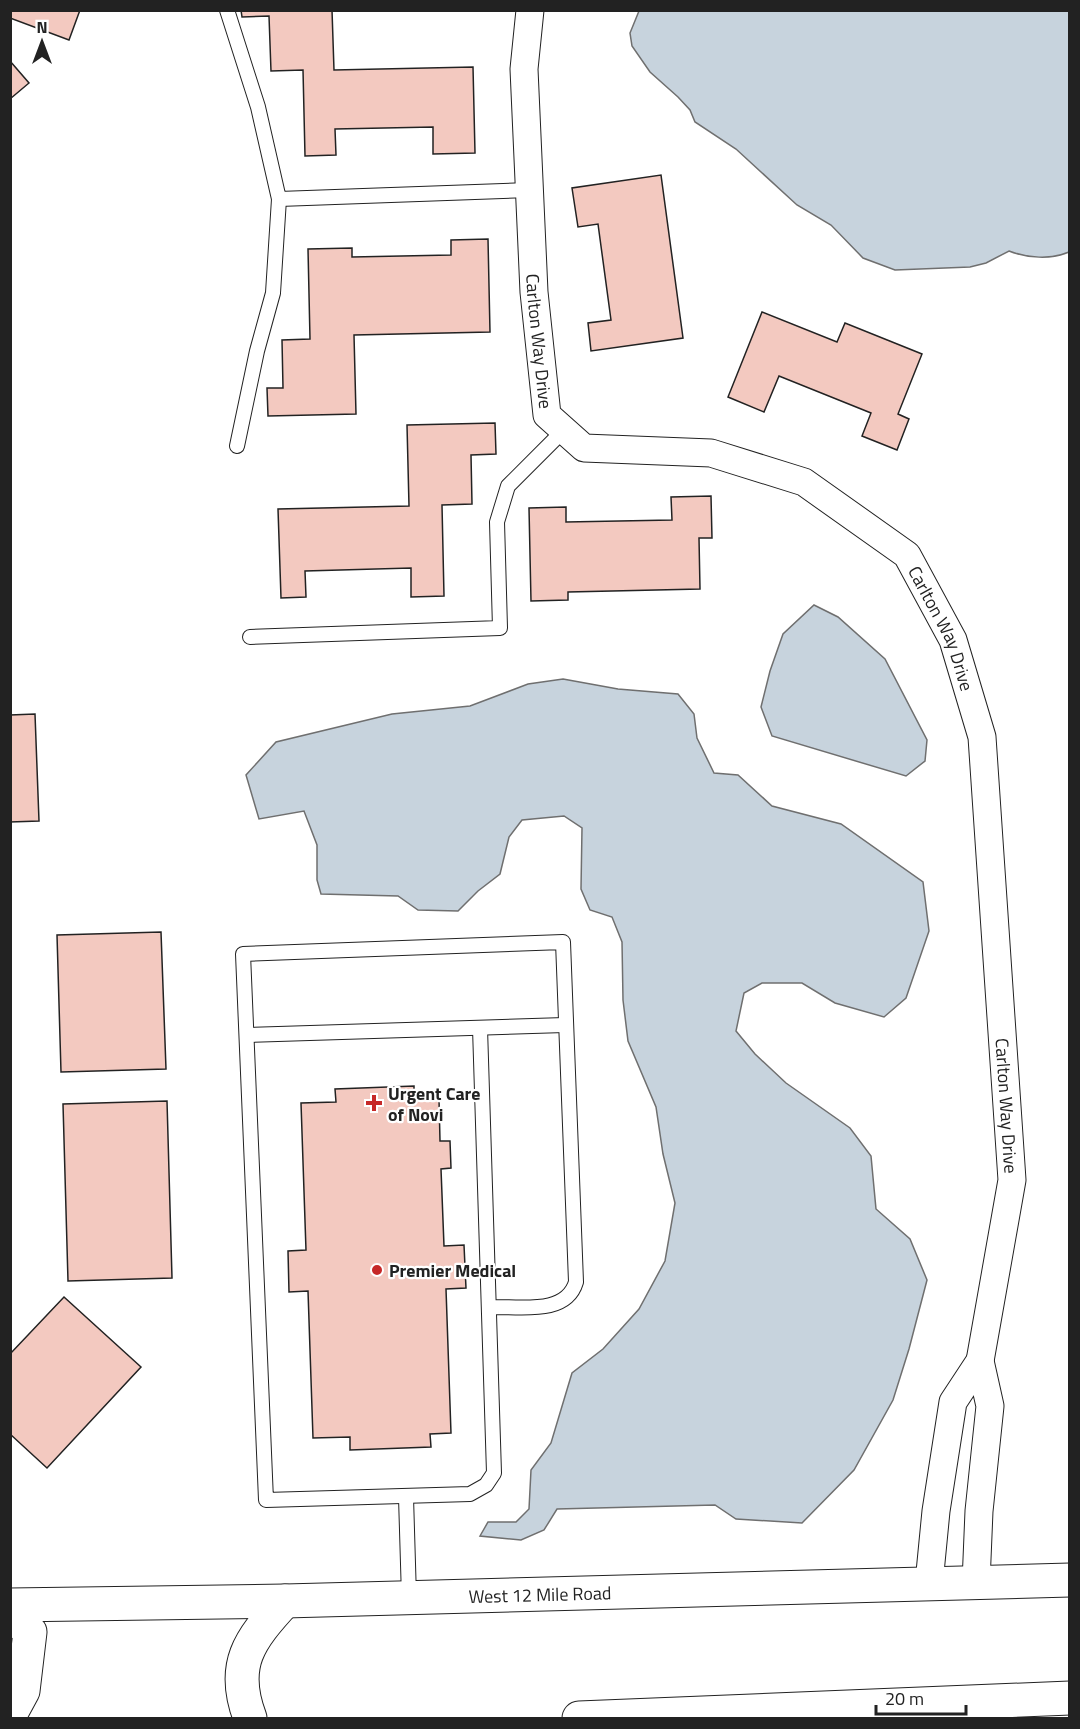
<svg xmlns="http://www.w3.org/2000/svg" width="1080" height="1729" font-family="'Titillium Web',sans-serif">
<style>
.water{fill:#c7d3dd;stroke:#6f6f6f;stroke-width:1.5}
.building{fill:#f3c9c0;stroke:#222;stroke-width:1.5}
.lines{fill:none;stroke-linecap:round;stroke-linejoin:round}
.lane-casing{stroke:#222;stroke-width:16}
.street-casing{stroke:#222;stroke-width:29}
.secondary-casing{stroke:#222;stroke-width:35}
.lane{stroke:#fff;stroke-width:14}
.street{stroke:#fff;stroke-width:27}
.secondary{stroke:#fff;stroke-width:33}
.poi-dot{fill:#c62828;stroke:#fff;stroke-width:2}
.labels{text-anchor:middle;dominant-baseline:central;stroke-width:4.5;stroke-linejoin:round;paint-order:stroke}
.street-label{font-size:18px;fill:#222;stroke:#fff}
.poi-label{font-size:18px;font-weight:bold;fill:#222;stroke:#fff;text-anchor:start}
</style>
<rect width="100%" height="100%" fill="#fff"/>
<g class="water">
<path d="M639,11H1069V252C1051,260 1027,258 1009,251L986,263L970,267L895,270L863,258L831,225L797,205L736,149L695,122L690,110L678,97L650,72L632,46L630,33Z"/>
<path d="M814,605L838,617L885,659L927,740L925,761L906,776L772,736L761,707L770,671L783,634Z"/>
<path d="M563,679L618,689L678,694L694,714L697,738L714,773L738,775L772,806L841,824L923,882L929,931L906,998L884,1017L835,1003L802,983H762L744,993L736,1031L755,1054L786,1083L850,1128L871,1156L876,1209L910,1239L927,1280L909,1349L893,1400L854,1470L802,1523L736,1519L715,1505L557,1509L544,1530L521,1540L480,1536L488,1522H516L529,1509L531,1470L551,1443L572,1373L603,1349L639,1309L665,1261L675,1203L663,1154L656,1107L628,1041L623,1000L622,942L612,917L590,910L581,889L582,828L564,816L522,820L509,837L500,874L478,891L458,911L418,910L398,896L321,894L317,880V845L304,811L259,819L246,775L276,742L392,714L470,706L528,684Z"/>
</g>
<g class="building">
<path d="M10,10H80L69,40L10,18Z"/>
<path d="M241,10H332L334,70L473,67L475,153L433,154V127L335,129L336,155L305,156L303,70L271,71L269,16L242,17Z"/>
<path d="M10,61L29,83L10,99Z"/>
<path d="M661,175L683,338L591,351L588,323L611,320L598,224L578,227L572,188Z"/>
<path d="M488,239L490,332L354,335L356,414L268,416L267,388H283L282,340L310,339L308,249L352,248V257L451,255V240Z"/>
<path d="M762,312L837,342L845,323L922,354L898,414L909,419L897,450L862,436L871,413L779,376L764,412L728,397Z"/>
<path d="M495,423L496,454L471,455L472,504L442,505L444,596L411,597V568L305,571L306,597L281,598L278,509L409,506L407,425Z"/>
<path d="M711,496L712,538H699L700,589L568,592V600L531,601L529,508L566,507V522L672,520L671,497Z"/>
<path d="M35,714L39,821L10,822V715Z"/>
<path d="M161,932L166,1069L61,1072L57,935Z"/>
<path d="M414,1086V1099H439L440,1141H450L451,1168L441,1169L444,1246L464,1245L466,1288L446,1289L451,1433L430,1434L431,1447L350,1450V1437L313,1438L308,1291L289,1292L288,1251L306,1250L301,1103L336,1102L335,1089Z"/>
<path d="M167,1101L172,1278L68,1281L63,1104Z"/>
<path d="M64,1297L141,1367L47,1468L10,1434V1354Z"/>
</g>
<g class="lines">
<defs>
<g id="lane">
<path d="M227,10L258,107L279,199L529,190"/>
<path d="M237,446L257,351L273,293L279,199"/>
<path d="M250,637L500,628L497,522L508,486L564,430"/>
<path d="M480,1028L494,1473L486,1485L470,1494L266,1500L243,954L563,942L576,1282C566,1316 519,1306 490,1307"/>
<path d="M247,1035L565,1025"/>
<path d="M406,1497L409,1597"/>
</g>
<g id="street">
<path id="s1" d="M530,10L524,69L534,292L547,415L584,448L711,453L804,482L907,555L953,640L982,737L1012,1180L980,1361"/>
<path d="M929,1583L936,1511L953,1402L980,1361L990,1406L979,1511L976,1583"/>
</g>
<g id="secondary">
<path id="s2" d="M10,1605L285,1601L1070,1580"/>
<path d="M10,1613L30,1632L23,1691L10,1715"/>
<path d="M250,1718C230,1665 249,1640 285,1601"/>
<path d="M579,1718L1070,1698"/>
</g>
</defs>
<use href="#lane" class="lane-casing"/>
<use href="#street" class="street-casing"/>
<use href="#secondary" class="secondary-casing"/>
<use href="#lane" class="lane"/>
<use href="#street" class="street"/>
<use href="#secondary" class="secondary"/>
</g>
<g class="poi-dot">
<path d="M371 1094h6v6h6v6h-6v6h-6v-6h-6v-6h6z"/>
<circle cx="377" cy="1270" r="6"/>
</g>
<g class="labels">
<g class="street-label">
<text stroke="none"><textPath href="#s1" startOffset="332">Carlton Way Drive</textPath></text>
<text stroke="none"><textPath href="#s1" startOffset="888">Carlton Way Drive</textPath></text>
<text stroke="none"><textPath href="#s1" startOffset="1374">Carlton Way Drive</textPath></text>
<text stroke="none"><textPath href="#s2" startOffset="530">West 12 Mile Road</textPath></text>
</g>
<g class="poi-label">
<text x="388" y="1093">Urgent Care<tspan x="388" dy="21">of Novi</tspan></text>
<text x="389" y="1270">Premier Medical</text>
</g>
</g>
<rect width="1080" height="1729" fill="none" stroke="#222222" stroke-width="24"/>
<g transform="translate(42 42)" stroke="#ffffff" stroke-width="4.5" paint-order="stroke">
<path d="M0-4.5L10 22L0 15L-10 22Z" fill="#222222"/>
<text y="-9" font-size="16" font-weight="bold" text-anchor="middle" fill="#222222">N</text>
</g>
<path d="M876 1705v9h90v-9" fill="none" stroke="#222222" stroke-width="3"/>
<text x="885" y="1705" font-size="18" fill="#222222" stroke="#ffffff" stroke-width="4.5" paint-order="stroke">20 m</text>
</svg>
